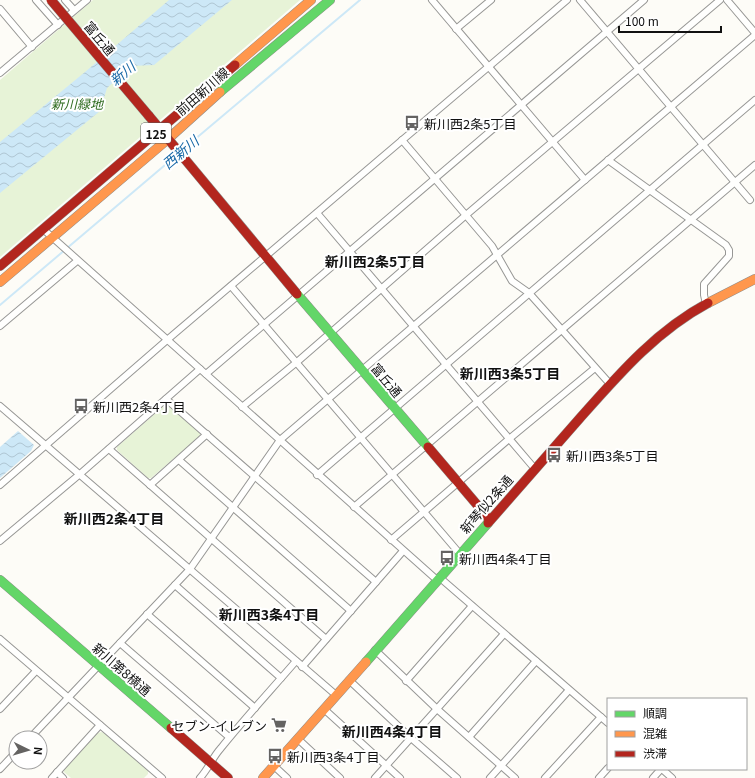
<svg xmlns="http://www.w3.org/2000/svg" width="755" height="778" font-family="Georgia,'Noto Sans JP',serif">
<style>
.park{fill:#e7f3d7}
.water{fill:url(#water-waves)}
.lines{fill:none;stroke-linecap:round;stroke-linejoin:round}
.stream{stroke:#cde8f7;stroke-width:2}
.street-casing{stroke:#979795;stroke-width:8}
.fast-casing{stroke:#8e8d8b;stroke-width:10}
.slow-casing{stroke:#8e8d8b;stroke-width:10}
.jam-casing{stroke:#8e8d8b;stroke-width:10}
.street{stroke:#fffffe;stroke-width:6}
.fast{stroke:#63d668;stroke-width:9}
.slow{stroke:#ff974d;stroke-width:9}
.jam{stroke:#b3261e;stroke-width:9}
.jam-bridge-casing{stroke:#8e8d8b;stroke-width:10;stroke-linecap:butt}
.jam-bridge{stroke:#b3261e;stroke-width:9}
.labels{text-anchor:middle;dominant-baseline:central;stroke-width:4;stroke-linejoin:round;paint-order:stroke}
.shield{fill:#fff;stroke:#585858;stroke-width:1}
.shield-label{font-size:12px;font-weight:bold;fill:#111}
.street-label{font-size:13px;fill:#111;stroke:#fff}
.park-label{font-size:13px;font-style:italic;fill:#2f6b1f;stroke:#fff}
.poi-label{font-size:13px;fill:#111;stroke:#fff;text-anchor:start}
.water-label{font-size:14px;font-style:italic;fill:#1768a6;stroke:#fff}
.neighbourhood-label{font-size:14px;font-weight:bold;fill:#111;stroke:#fff}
</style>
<defs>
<pattern id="water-waves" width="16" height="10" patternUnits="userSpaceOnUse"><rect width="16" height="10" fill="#cde8f7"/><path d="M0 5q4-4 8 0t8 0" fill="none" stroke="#afc6d3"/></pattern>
</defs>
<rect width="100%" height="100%" fill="#fdfcf7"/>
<g class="park">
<path d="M93,0H300L0,257V80Z"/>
<path d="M165,405L168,406L200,432V436L151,478H148L117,450V447Z"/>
<path d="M101,732L111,735L148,771V774L144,778H71L64,772V770L90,736Z"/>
</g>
<g class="water">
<path d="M169,0H232L154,65L131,66L107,88L100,111L0,193V142L85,72Z"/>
<path d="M18,431L34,445L31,451L0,478V447Z"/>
</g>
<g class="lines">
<g class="stream">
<path d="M181,151L360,0"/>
<path d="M0,305L178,154"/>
</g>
<defs>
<g id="street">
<path d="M36,0L58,25"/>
<path d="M65,0L74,10"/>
<path d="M432,0L585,180"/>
<path d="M580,0L750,200"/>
<path d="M727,0L755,33"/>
<path d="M0,9L32,47"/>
<path d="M456,29L491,0"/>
<path d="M0,73L87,0"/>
<path d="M402,140L492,246L512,281L529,293L610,384"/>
<path d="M608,160L726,245L729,250V256L704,284V295L706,304"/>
<path d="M317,213L535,469"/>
<path d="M43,229L437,580"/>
<path d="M231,286L460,554"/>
<path d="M0,326L77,261"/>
<path d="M206,374L644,0"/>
<path d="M166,399L376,582"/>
<path d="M0,406L336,695"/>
<path d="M242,407L297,362L466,215L720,0"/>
<path d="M109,449L326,639"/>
<path d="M179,460L351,611"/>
<path d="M317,475L755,100"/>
<path d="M0,485L167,340L567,0"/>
<path d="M150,485L207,434"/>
<path d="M354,507L755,165"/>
<path d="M391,540L509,439L595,368"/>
<path d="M0,541L80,474L200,369"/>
<path d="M439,577L608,723"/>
<path d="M175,585L281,678"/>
<path d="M147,614L255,708"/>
<path d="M0,639L162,778"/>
<path d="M120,643L229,737"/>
<path d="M375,650L437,709L515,778"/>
<path d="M302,667L403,551"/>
<path d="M349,680L411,738L457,778"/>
<path d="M406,681L472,606"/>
<path d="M0,709L36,671"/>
<path d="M324,709L400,778"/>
<path d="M469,737L536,661"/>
<path d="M30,738L190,569L280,440L755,35"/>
<path d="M298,739L340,778"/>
<path d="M274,766L287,778"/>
<path d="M0,769L16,752"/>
<path d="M662,769L672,778"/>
<path d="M57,772L63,778"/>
<path d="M52,778L100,725"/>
<path d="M200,778C209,768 212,758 221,748C245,718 271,690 296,661"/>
<path d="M375,778L504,634"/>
<path d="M490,778L569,690"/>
<path d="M545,778L601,717"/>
<path d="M599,778L608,768"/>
<path d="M653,778L661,769"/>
</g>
<g id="fast">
<path d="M220,92L330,0"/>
<path d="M297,294L428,447"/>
<path d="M0,580L171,728"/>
<path d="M366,662L488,523"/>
</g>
<g id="slow">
<path d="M235,65L311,0"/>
<path d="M0,282L168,139L220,92"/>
<path d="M708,303L755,279"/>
<path d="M263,778L366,662"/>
</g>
<g id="jam">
<path d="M149,116L297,294"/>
<path d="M0,266L235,65"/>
<path d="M428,447L490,520"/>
<path d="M488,523C519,488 549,453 580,418C619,374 656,331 708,303"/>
<path d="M171,728L228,778"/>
</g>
</defs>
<use href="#street" class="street-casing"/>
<use href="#fast" class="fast-casing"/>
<use href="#slow" class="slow-casing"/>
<use href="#jam" class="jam-casing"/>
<use href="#street" class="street"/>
<use href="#fast" class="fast"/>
<use href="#slow" class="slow"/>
<use href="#jam" class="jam"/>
<defs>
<path id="jam-bridge" d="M51,0L149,116"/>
</defs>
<use href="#jam-bridge" class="jam-bridge-casing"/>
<use href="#jam-bridge" class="jam-bridge"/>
</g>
<defs>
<symbol id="bus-bare" viewBox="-9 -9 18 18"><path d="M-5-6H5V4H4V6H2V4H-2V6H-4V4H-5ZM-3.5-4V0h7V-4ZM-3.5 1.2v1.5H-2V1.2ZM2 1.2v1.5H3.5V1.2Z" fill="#646362" stroke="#fff" stroke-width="2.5" paint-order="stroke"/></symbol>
<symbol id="supermarket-bare" viewBox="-9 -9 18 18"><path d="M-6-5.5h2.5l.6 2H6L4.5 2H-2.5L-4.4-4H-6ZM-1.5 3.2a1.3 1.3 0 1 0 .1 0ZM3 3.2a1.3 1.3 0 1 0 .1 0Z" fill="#646362" stroke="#fff" stroke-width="2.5" paint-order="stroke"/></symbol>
</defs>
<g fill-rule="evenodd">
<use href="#bus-bare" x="401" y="112" width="22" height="22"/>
<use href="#bus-bare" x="70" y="395" width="22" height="22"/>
<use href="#bus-bare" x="543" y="444" width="22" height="22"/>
<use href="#bus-bare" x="436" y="547" width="22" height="22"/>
<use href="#supermarket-bare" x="268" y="714" width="22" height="22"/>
<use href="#bus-bare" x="264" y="745" width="22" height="22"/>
</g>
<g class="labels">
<rect class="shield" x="141" y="123" width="30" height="20" rx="3"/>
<g class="shield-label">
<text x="156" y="133">125</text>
</g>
<g class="street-label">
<text transform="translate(100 38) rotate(50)">富丘通</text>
<text transform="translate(202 91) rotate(-41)">前田新川線</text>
<text transform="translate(387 380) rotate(50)">富丘通</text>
<text transform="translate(486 504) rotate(-49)">新琴似2条通</text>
<text transform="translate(122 669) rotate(41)">新川第8横通</text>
</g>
<g class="park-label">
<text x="77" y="103">新川緑地</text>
</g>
<g class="poi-label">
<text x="424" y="123">新川西2条5丁目</text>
<text x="93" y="406">新川西2条4丁目</text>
<text x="566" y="455">新川西3条5丁目</text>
<text x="459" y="558">新川西4条4丁目</text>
<text x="267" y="725" text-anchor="end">セブン-イレブン</text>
<text x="287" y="756">新川西3条4丁目</text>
</g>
<g class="water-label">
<text transform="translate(122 73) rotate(-40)">新川</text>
<text transform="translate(180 152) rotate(-40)">西新川</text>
</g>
<g class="neighbourhood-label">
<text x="375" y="261">新川西2条5丁目</text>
<text x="510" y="373">新川西3条5丁目</text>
<text x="114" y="518">新川西2条4丁目</text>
<text x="269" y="614">新川西3条4丁目</text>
<text x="392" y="731">新川西4条4丁目</text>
</g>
</g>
<rect x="607" y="698" width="140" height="72" fill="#ffffff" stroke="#a0a0a0"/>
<rect x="615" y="711" width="20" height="6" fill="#63d668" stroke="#a0a0a0"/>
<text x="643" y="718" font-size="12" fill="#111111">順調</text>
<rect x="615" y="731" width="20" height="6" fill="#ff974d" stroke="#a0a0a0"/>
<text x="643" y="738" font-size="12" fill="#111111">混雑</text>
<rect x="615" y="751" width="20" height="6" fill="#b3261e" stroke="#a0a0a0"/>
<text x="643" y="758" font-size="12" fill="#111111">渋滞</text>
<g transform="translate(28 750) rotate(95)"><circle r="19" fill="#ffffff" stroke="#a0a0a0"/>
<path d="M0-3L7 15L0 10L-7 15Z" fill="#646362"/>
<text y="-6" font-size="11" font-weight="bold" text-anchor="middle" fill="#111111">N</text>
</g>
<path d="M619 26v6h102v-6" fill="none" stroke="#111111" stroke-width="2"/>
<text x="625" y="26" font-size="12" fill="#111111" stroke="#ffffff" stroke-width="3" paint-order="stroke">100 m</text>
</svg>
